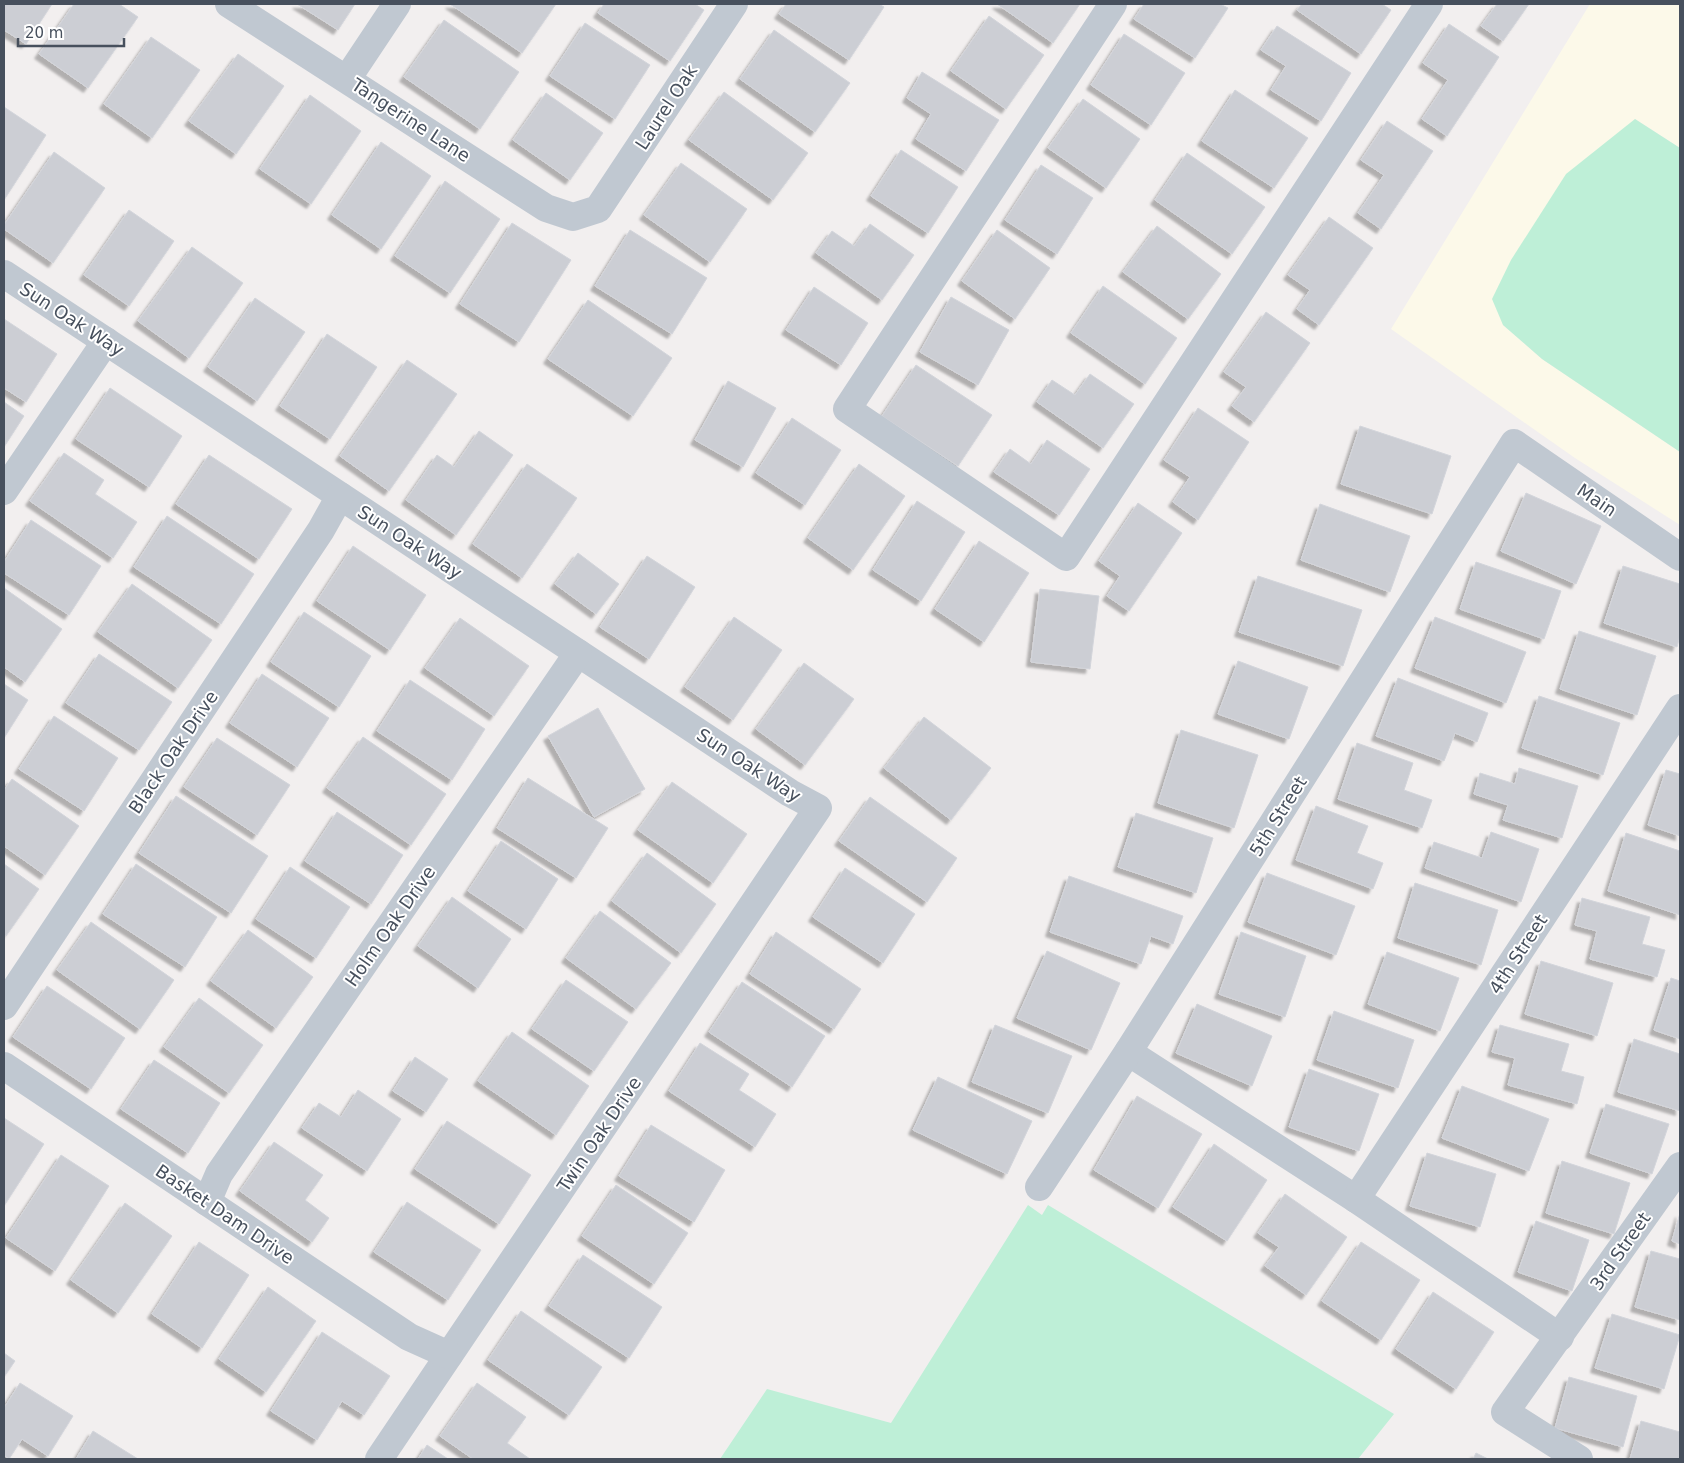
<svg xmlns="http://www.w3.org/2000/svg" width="1684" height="1463" font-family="'DejaVu Sans',sans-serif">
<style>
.commercial{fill:#fcf9e9}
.green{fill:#beefd7}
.building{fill:#ccced4;stroke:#d3d5db;filter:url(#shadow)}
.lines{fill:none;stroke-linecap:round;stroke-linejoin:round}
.minor{stroke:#c0c8d1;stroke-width:28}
.labels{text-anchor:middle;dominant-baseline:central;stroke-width:4;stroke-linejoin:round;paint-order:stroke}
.street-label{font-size:18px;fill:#47505d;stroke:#fff}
</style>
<defs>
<filter id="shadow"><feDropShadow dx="-4.5" dy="4.5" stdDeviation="1" flood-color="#0004"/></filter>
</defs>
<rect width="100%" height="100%" fill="#f2efef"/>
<path class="commercial" d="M1590,4H1680V148L1635,119L1503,325L1542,359L1680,452V525L1575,458L1391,329Z"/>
<g class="green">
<path d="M1635,119L1680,148V452L1542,359L1503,325L1492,299L1511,260L1566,174Z"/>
<path d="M1028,1205L1042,1215L1048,1205L1394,1414L1358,1459H720L767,1389L891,1423Z"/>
</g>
<g class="building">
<path d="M4,4H52L26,44L4,30Z"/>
<path d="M74,4H119L138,17L88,88L39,54Z"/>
<path d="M297,4H355L338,30Z"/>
<path d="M450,4H556L522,53Z"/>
<path d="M604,4H695L704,10L670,61L598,13Z"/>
<path d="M786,4H879L884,7L849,60L779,14Z"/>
<path d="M997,4H1080L1053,43Z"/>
<path d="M1144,4H1220L1228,8L1195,58L1134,19Z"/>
<path d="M1302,4H1382L1391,10L1361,54L1297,10Z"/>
<path d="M1497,4H1529L1503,41L1481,26Z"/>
<path d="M989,16L1044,55L1006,109L951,71Z"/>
<path d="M444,20L519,72L480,129L404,77Z"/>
<path d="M585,23L650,65L615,119L550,76Z"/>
<path d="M1449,24L1499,57L1447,136L1422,119L1448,80L1423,63Z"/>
<path d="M1277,26L1351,73L1321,121L1271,90L1286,66L1261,50Z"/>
<path d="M774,30L850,83L815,132L740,79Z"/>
<path d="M1124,34L1185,73L1151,125L1091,85Z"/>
<path d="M151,37L200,70L152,138L104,104Z"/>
<path d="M238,54L284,86L236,154L189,121Z"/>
<path d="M922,72L999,120L966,171L916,139L931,114L907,98Z"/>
<path d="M1235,90L1308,138L1274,188L1202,141Z"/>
<path d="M724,92L808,153L773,200L689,140Z"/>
<path d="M546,93L603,133L570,180L513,140Z"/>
<path d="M310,95L361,131L311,204L260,169Z"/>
<path d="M1083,99L1140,139L1106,188L1048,148Z"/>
<path d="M4,107L46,135L4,200Z"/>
<path d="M1387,121L1433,151L1381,229L1358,213L1384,175L1361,160Z"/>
<path d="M381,142L431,176L381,249L332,215Z"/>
<path d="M901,150L958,187L928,233L871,196Z"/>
<path d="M54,152L105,188L53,263L4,229V225Z"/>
<path d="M1187,153L1265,207L1232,254L1155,200Z"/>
<path d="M681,163L747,209L710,262L644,215Z"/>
<path d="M1041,165L1093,198L1057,254L1005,220Z"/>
<path d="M445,181L500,219L450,293L395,256Z"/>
<path d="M129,210L174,241L129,306L84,275Z"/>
<path d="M1329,217L1373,248L1319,325L1297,309L1310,290L1288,275Z"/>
<path d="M512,223L571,260L519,342L460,304Z"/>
<path d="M870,224L914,255L882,300L816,253L832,231L854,246Z"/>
<path d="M1157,226L1221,274L1188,319L1123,272Z"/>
<path d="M630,230L707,278L672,334L595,286Z"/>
<path d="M997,230L1050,268L1015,319L962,281Z"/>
<path d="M192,247L243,283L189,358L138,321Z"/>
<path d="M1103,286L1177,338L1145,384L1071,333Z"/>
<path d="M814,287L868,323L841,365L786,330Z"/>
<path d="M951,297L1009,330L978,385L920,352Z"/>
<path d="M255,298L305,332L257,401L208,367Z"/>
<path d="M588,300L672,358L633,416L548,359Z"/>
<path d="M1266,312L1310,343L1254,422L1232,406L1246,387L1224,372Z"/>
<path d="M4,319L57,354L26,402L4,388Z"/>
<path d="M327,334L377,367L330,439L280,406Z"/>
<path d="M407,360L457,394L389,491L340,456Z"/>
<path d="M916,365L992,415L958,466L882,416Z"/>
<path d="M1090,374L1134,404L1103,448L1037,402L1052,380L1075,395Z"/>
<path d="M728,381L776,408L743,467L695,440Z"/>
<path d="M110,388L182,436L149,487L76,439Z"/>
<path d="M4,402L24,416L4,447Z"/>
<path d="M1198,408L1249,442L1198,520L1173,502L1190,477L1164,460Z"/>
<path d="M792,418L841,450L805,505L756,473Z"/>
<path d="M1360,426L1451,456L1432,514L1341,484Z"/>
<path d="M479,431L513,455L456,535L406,500L437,455L454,467Z"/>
<path d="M1047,440L1090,469L1059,515L994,472L1010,449L1031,464Z"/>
<path d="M64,453L104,480L95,494L137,522L113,558L30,501Z"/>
<path d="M209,455L292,509L259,559L176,504Z"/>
<path d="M527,464L577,498L522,578L473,544Z"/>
<path d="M859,464L905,496L853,570L808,538Z"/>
<path d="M1526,493L1601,526L1576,584L1501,551Z"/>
<path d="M917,501L965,532L921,601L873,570Z"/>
<path d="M1138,503L1182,533L1129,611L1107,596L1120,576L1099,561Z"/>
<path d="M1320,504L1410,536L1390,592L1301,560Z"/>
<path d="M167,516L254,574L221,624L134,567Z"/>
<path d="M31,520L101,566L69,615L4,573V562Z"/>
<path d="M979,541L1029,573L984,642L935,609Z"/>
<path d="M353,546L426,595L390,650L317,601Z"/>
<path d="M578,553L619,584L596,614L555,584Z"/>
<path d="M647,556L695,587L649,659L600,627Z"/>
<path d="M1476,562L1561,591L1544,639L1460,609Z"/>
<path d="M1623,566L1680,584V636L1677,647L1604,623Z"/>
<path d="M1258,576L1362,610L1343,666L1239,632Z"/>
<path d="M132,584L212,640L178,688L98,632Z"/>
<path d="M4,588L62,629L25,682L4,667Z"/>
<path d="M1040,589L1099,596L1090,669L1031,662Z"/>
<path d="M304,612L371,656L339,707L271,662Z"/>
<path d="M734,617L782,650L733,720L685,687Z"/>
<path d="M1435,617L1526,652L1506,703L1415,668Z"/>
<path d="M460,618L529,666L494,716L425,668Z"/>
<path d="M1579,631L1656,656L1637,715L1560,689Z"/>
<path d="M99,654L172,702L139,750L66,703Z"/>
<path d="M1238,661L1308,687L1289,739L1218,714Z"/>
<path d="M804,663L854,699L805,765L756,729Z"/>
<path d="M262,674L329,718L297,767L230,723Z"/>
<path d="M1398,678L1488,713L1477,742L1455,733L1444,761L1376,736Z"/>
<path d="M410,680L485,729L452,780L377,731Z"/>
<path d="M4,684L28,700L4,738Z"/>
<path d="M1539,696L1620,723L1603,775L1522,748Z"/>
<path d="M598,708L645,789L594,817L548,736Z"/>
<path d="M54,716L118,758L84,811L19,769Z"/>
<path d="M924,717L991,768L951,820L884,768Z"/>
<path d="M1181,730L1258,755L1234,828L1158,803Z"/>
<path d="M363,737L446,794L411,845L327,788Z"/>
<path d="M217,738L290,785L257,835L184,787Z"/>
<path d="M1357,743L1413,763L1404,790L1432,800L1422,828L1338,799Z"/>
<path d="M1519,768L1578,786L1562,838L1503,820L1508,805L1474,794L1480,773L1515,784Z"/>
<path d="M1666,770L1680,774V836L1648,825Z"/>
<path d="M528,778L608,828L576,878L497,828Z"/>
<path d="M12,779L79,826L45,875L4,846V790Z"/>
<path d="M672,782L747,834L713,883L638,830Z"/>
<path d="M176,796L268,856L231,913L139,853Z"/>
<path d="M870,797L957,858L927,902L839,841Z"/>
<path d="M1316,806L1368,826L1357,853L1383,863L1373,889L1296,860Z"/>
<path d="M337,812L403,855L371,904L305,861Z"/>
<path d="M1136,813L1213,838L1196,893L1118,867Z"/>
<path d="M1491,832L1539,849L1521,902L1425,868L1434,842L1482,858Z"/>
<path d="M1626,833L1680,851V915L1608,891Z"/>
<path d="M501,841L558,879L526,929L468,891Z"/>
<path d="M647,853L716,904L681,953L612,901Z"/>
<path d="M4,864L39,889L6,936L4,934Z"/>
<path d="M136,864L217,917L185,967L103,914Z"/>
<path d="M290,867L350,907L316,958L256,919Z"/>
<path d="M845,868L915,914L883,963L813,917Z"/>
<path d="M1267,873L1355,906L1336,955L1248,922Z"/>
<path d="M1069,876L1183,916L1173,944L1151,936L1141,964L1050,932Z"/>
<path d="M1415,883L1498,910L1481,965L1398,938Z"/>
<path d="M452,897L511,939L478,988L418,946Z"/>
<path d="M1582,898L1650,917L1642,944L1665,950L1657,977L1590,959L1597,931L1575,925Z"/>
<path d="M600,911L671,963L636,1009L566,958Z"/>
<path d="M91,922L174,980L140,1029L57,970Z"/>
<path d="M248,930L313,977L276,1028L211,981Z"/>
<path d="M776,932L861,989L834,1029L750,974Z"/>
<path d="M1241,932L1306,956L1285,1017L1219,994Z"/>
<path d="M1047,951L1120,983L1091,1050L1017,1018Z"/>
<path d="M1387,952L1459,978L1440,1031L1368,1004Z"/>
<path d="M1541,961L1613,983L1597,1036L1525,1014Z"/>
<path d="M1671,978L1680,981V1039L1654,1030Z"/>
<path d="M566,980L628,1022L594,1071L532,1029Z"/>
<path d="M742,982L825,1036L792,1087L709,1032Z"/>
<path d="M47,986L125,1038L91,1089L13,1037Z"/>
<path d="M199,998L263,1045L229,1093L164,1047Z"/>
<path d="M1197,1004L1272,1036L1252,1086L1176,1053Z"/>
<path d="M1334,1011L1414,1040L1398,1088L1317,1060Z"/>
<path d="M995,1025L1072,1056L1048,1113L972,1082Z"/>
<path d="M1500,1025L1569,1044L1561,1071L1584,1077L1577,1104L1508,1085L1515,1058L1492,1052Z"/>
<path d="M512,1032L589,1086L556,1135L478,1081Z"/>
<path d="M1634,1039L1680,1054V1111L1618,1092Z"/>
<path d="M700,1043L749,1074L739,1090L776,1114L755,1147L669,1091Z"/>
<path d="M415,1057L448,1079L426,1112L393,1091Z"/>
<path d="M154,1060L220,1103L188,1153L121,1109Z"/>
<path d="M1309,1069L1379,1094L1359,1151L1289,1127Z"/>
<path d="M938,1077L1032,1121L1007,1174L913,1130Z"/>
<path d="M1462,1086L1549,1119L1529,1171L1442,1138Z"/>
<path d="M358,1090L401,1119L367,1171L302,1128L319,1103L341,1117Z"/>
<path d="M1137,1096L1202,1134L1158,1208L1094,1170Z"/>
<path d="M1606,1104L1669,1124L1652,1174L1590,1153Z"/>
<path d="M4,1118L44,1144L4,1206Z"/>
<path d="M447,1121L531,1175L499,1224L415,1169Z"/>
<path d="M651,1125L725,1170L694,1222L619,1176Z"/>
<path d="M274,1142L323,1175L305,1200L329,1218L312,1242L240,1191Z"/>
<path d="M1214,1144L1267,1180L1227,1241L1173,1207Z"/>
<path d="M1427,1153L1496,1174L1480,1227L1410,1206Z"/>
<path d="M61,1155L109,1186L55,1271L6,1238Z"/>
<path d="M1562,1161L1630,1183L1614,1234L1546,1213Z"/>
<path d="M616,1185L688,1233L654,1284L582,1236Z"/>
<path d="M1285,1194L1347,1237L1306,1295L1265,1266L1279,1247L1258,1233Z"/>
<path d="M407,1202L481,1250L448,1300L374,1252Z"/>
<path d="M125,1203L172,1236L118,1313L71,1280Z"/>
<path d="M1680,1213V1244L1672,1241Z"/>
<path d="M1536,1221L1589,1240L1572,1291L1518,1272Z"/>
<path d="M199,1242L249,1275L202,1348L152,1314Z"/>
<path d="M1361,1242L1420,1280L1381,1340L1322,1301Z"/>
<path d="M1651,1251L1680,1259V1320L1635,1307Z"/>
<path d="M583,1255L662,1307L629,1358L549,1306Z"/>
<path d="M268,1287L316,1321L266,1392L219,1359Z"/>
<path d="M1433,1292L1494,1332L1456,1389L1396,1349Z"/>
<path d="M521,1311L602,1367L569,1415L488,1360Z"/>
<path d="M1612,1314L1680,1335L1664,1389L1595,1368Z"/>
<path d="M322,1332L390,1376L364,1415L342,1401L317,1440L271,1411Z"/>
<path d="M4,1353L15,1361L4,1377Z"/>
<path d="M1569,1377L1637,1396L1623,1447L1555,1428Z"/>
<path d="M20,1383L73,1416L48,1456L22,1439L9,1459L4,1455V1408Z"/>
<path d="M477,1383L526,1417L507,1443L530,1459H473L440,1436Z"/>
<path d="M1641,1421L1680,1432V1459H1630Z"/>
<path d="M93,1431L138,1459H76Z"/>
<path d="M427,1445L448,1459H418Z"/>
<path d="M1476,1453L1488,1459H1473Z"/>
</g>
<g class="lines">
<g class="minor">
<path d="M229,4L546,208L573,217L598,209L734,4"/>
<path d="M1113,4L847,409L1066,557L1429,4"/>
<path d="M347,79L397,4"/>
<path d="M4,274L790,793L818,808L379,1459"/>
<path d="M4,491L106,341"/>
<path d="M4,1006L321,530L340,496"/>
<path d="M1128,1052L1356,1199L1560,1337"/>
<path d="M4,1066L409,1337L449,1355"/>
<path d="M1039,1187L1128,1052L1514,443L1680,557"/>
<path d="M1356,1199L1680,708"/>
<path d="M207,1202L219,1174L578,653"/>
<path d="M1579,1459L1505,1412L1680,1166"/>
</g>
</g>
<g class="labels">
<g class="street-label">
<text transform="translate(666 107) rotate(-57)">Laurel Oak</text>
<text transform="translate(411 120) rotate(33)">Tangerine Lane</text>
<text transform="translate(72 319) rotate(33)">Sun Oak Way</text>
<text transform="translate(1597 500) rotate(34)">Main</text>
<text transform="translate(410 542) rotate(33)">Sun Oak Way</text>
<text transform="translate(173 752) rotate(-56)">Black Oak Drive</text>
<text transform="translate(749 765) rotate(33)">Sun Oak Way</text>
<text transform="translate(1278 816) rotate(-58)">5th Street</text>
<text transform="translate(390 926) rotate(-55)">Holm Oak Drive</text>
<text transform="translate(1518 954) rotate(-57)">4th Street</text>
<text transform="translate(599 1134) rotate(-56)">Twin Oak Drive</text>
<text transform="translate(225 1214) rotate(34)">Basket Dam Drive</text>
<text transform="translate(1620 1251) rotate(-55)">3rd Street</text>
</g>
</g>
<rect width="1684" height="1463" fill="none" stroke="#47505d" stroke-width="10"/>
<path d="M18 38v8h106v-8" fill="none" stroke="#47505d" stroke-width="2.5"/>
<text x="25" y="38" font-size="15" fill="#47505d" stroke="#ffffff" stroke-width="4" paint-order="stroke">20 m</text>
</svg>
